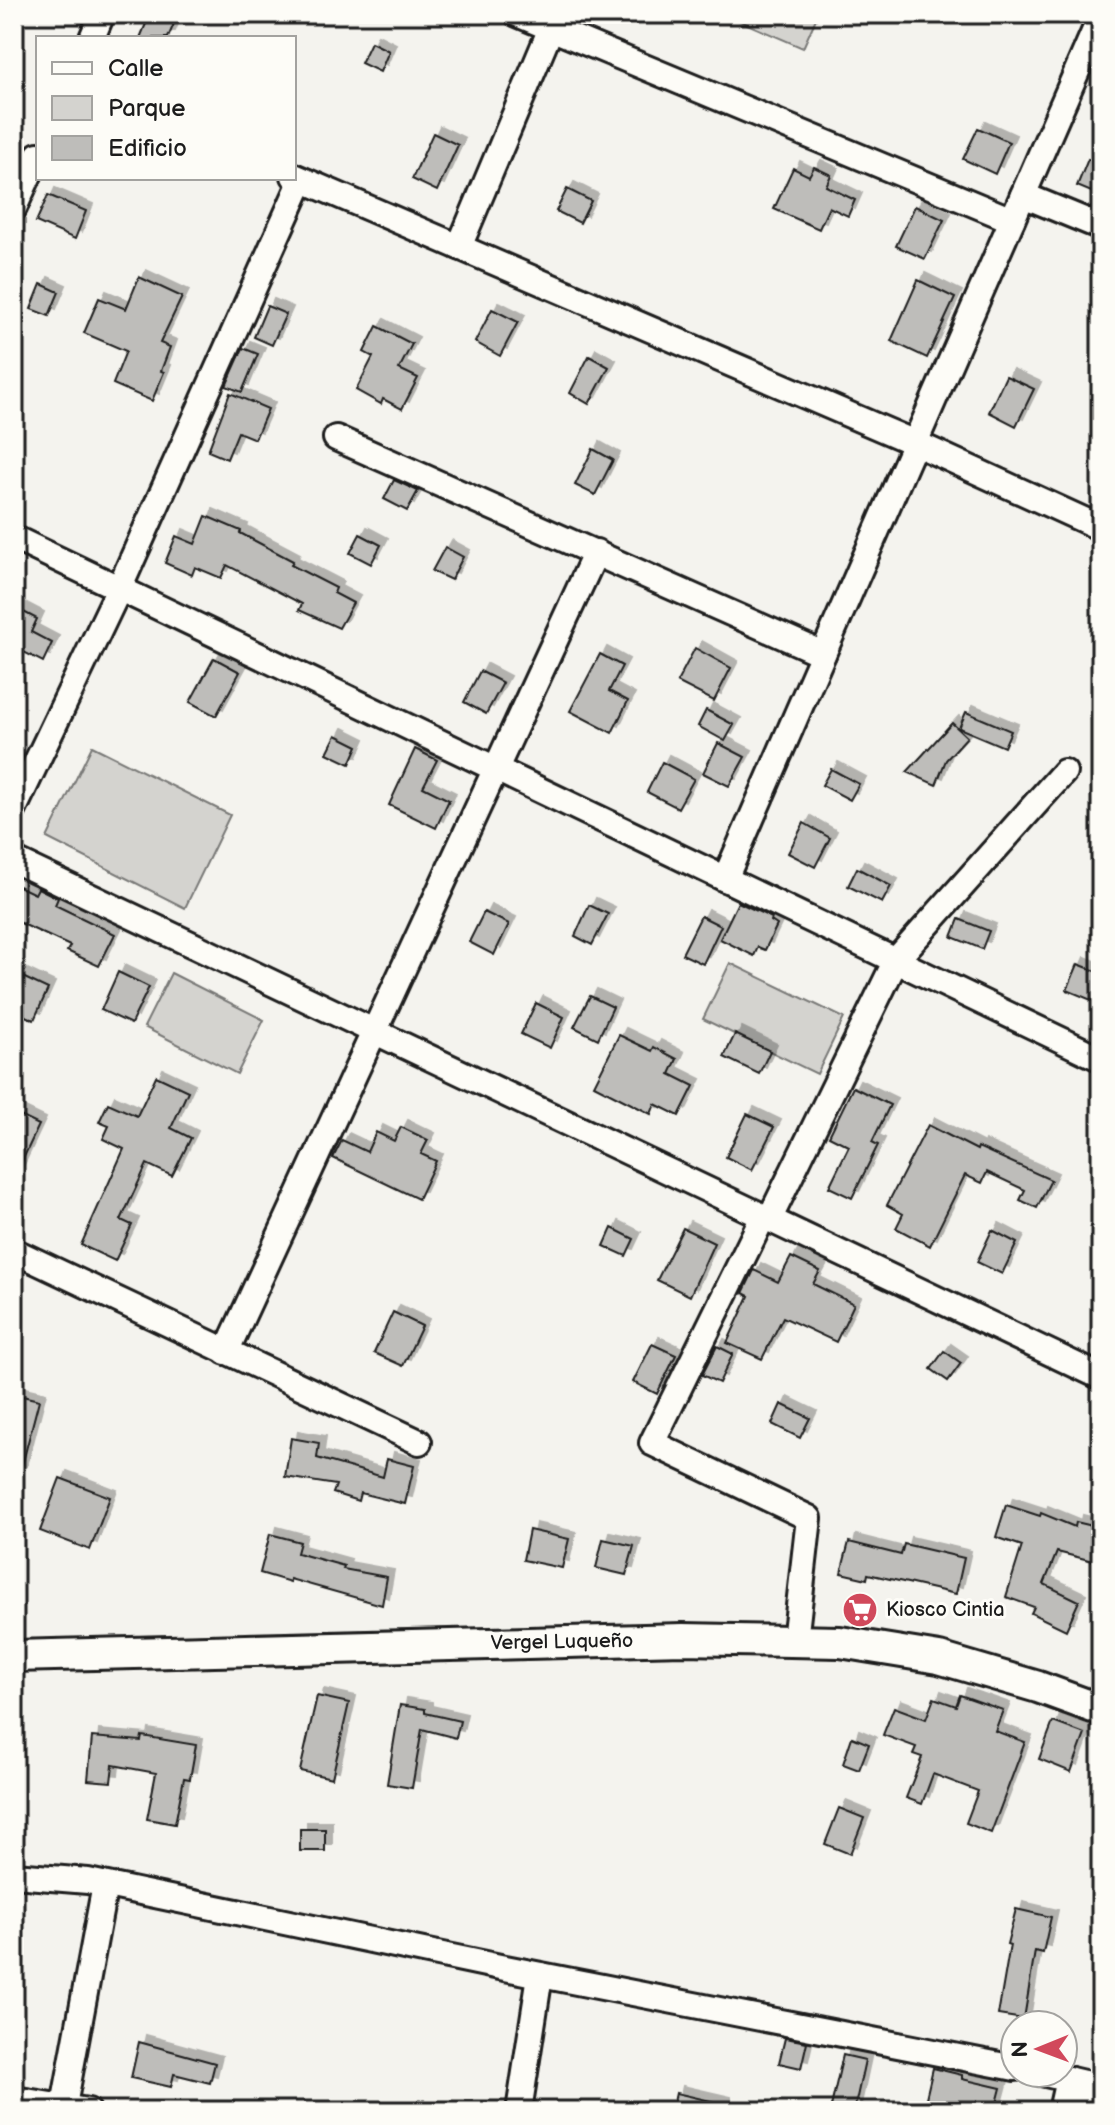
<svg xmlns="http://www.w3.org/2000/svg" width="1115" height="2125" font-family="'Balsamiq Sans',sans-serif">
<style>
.green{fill:#d4d3cf;stroke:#787876;stroke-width:2}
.building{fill:#bebdba;stroke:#1c1c1c;stroke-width:2;filter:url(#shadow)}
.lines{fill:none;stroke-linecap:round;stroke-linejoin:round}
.minor-casing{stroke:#1c1c1c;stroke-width:30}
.major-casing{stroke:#1c1c1c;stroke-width:36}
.minor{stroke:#fdfcf7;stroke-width:24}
.major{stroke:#fdfcf7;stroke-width:30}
.labels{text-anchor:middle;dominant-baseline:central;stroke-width:6;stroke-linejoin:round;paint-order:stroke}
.poi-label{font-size:20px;fill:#1c1c1c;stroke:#fdfcf7;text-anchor:start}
.street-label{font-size:20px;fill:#1c1c1c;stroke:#fdfcf7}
</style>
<defs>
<filter id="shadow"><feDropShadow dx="7" dy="-7" stdDeviation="0" flood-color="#0004"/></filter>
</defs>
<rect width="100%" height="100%" fill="#f4f3ee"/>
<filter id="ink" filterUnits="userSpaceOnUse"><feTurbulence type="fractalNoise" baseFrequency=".0125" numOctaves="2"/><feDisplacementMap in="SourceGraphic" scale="16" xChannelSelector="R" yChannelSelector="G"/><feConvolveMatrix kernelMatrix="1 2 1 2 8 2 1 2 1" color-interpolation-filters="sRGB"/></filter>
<g filter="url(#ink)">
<g class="green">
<path d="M724,14H818L803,48Z"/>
<path d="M92,746L230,815L185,908L47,838Z"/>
<path d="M730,963L844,1018L817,1074L703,1019Z"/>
<path d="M171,973L264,1020L237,1074L144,1027Z"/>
</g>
<g class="building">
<path d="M150,14H178L168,38H140Z"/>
<path d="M371,42L389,51L380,72L361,63Z"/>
<path d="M978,128L1009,142L995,174L963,159Z"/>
<path d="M433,133L458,145L437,191L412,179Z"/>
<path d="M1088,159L1101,164V196L1077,186Z"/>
<path d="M814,167L831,175L826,186L855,200L848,216L829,207L819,229L774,209L793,168L809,176Z"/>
<path d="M567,189L591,201L580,223L556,211Z"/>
<path d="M48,195L86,211L75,239L36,222Z"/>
<path d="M915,206L944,220L925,259L896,246Z"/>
<path d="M139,277L182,297L160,343L170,347L161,371L164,372L152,401L113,384L126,351L84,333L99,298L126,309Z"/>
<path d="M918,280L955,298L927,358L891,341Z"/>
<path d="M41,284L59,292L49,316L31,309Z"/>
<path d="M267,306L286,314L272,345L254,337Z"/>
<path d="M492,309L518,322L500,356L475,342Z"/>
<path d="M377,326L412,344L399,369L418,378L402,409L383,399L381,404L356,390L373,357L364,352Z"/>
<path d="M243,348L258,354L242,392L226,386Z"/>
<path d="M589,356L609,367L589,404L570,393Z"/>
<path d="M1006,376L1034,389L1016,426L989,412Z"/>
<path d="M230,393L268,409L255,439L238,432L227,459L208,451Z"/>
<path d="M593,449L613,460L595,495L575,485Z"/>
<path d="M394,480L418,491L407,511L384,499Z"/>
<path d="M206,516L241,531L240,533L293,561L291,565L336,588L334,593L353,603L339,628L299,610L302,604L227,565L221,578L195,567L192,575L165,563L176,536L195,544Z"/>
<path d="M360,534L381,545L371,564L350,553Z"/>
<path d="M445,547L463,557L451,580L432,571Z"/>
<path d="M14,607L37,619L31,632L52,643L43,662L22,651L14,668Z"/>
<path d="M695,648L731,668L714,701L677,682Z"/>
<path d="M600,654L622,666L609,691L628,701L612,733L570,711Z"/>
<path d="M214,658L240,672L216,716L190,702Z"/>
<path d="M480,671L503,683L486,714L464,702Z"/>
<path d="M706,710L734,725L725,741L698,726Z"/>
<path d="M966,712L1011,731L1004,747L959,728Z"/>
<path d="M952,723L967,737L946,760L936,785L907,772Z"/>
<path d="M336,735L358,746L350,764L327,753Z"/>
<path d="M718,743L745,757L729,786L703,773Z"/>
<path d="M415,749L437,760L423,787L449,800L436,828L389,805Z"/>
<path d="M662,762L694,779L678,808L647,792Z"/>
<path d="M831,769L859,784L850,800L822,785Z"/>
<path d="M804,823L830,838L815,867L788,853Z"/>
<path d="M857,868L891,886L882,903L848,886Z"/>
<path d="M14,884L35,894L38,888L58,898L55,905L115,934L99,966L67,951L70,946L14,920Z"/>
<path d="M738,902L772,918L771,921L777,925L765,950L758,947L754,956L720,939Z"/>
<path d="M589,905L608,914L592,945L575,936Z"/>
<path d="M484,912L509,924L494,955L469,942Z"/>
<path d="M701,916L721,926L703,964L682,954Z"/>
<path d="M959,919L989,931L982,949L952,937Z"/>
<path d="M1078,964L1101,973V989L1096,1002L1067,990Z"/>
<path d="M118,972L149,987L131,1024L101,1010Z"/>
<path d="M14,973L48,989L34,1020L14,1011Z"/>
<path d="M590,996L613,1007L598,1039L574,1027Z"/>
<path d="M536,1003L564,1017L550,1048L521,1034Z"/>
<path d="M735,1034L770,1051L759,1074L724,1057Z"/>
<path d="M619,1035L652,1051L654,1047L677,1059L670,1074L694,1086L679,1116L655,1104L651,1114L594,1085Z"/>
<path d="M156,1076L188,1091L171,1128L191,1138L172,1176L147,1164L121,1220L132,1225L115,1261L81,1245L124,1149L103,1139L109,1126L99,1122L108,1103L137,1116Z"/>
<path d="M853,1087L890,1105L872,1142L878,1145L852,1198L829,1187L849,1146L829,1136Z"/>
<path d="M14,1113L39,1125L14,1178Z"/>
<path d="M747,1114L774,1127L752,1170L726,1157Z"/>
<path d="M928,1125L977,1150L978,1147L1051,1180L1037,1208L1020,1200L1025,1190L987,1172L982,1183L965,1175L930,1246L896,1228L903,1214L887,1205Z"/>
<path d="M401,1127L428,1140L421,1154L436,1161L418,1199L333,1158L342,1140L367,1152L376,1132L394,1141Z"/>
<path d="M612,1228L634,1239L626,1256L604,1246Z"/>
<path d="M683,1228L714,1243L690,1296L657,1280Z"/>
<path d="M992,1230L1017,1243L1002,1274L977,1262Z"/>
<path d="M791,1257L820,1271L813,1284L854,1304L836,1342L783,1317L762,1359L727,1343L749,1296L743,1293L754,1270L778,1282Z"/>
<path d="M393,1312L422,1326L403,1366L374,1353Z"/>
<path d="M652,1344L676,1355L657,1394L633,1382Z"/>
<path d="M717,1346L733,1354L719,1383L702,1375Z"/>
<path d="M944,1351L961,1363L948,1381L931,1369Z"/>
<path d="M14,1394L39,1400L20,1473L14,1472Z"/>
<path d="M781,1404L810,1418L800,1438L772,1424Z"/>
<path d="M291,1438L319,1443L317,1458L383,1477L387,1459L414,1466L405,1504L360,1493L358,1501L333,1493L336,1485L285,1477Z"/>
<path d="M60,1478L110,1497L90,1550L40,1531Z"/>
<path d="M1006,1505L1040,1516L1041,1513L1075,1527L1076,1522L1101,1528L1093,1561L1057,1552L1044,1584L1079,1601L1066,1630L1031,1613L1034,1607L1006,1597L1022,1546L996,1537Z"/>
<path d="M529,1530L569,1539L562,1568L523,1560Z"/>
<path d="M270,1534L300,1542L297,1553L344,1566L343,1569L387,1577L382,1605L290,1579V1582L260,1573Z"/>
<path d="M603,1539L634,1546L626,1575L596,1568Z"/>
<path d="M849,1542L901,1555L904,1544L964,1558L956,1594L868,1574L867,1579L841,1573Z"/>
<path d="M960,1695L1003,1710L995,1731L1025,1742L991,1833L966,1823L978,1791L933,1774L922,1804L906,1798L922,1757L913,1754L916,1747L883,1735L894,1707L926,1719L934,1698L956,1706Z"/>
<path d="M317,1696L349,1703L332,1778L300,1771Z"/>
<path d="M400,1705L425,1709V1713L460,1721L456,1738L422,1729L412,1788L387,1784Z"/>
<path d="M1053,1722L1085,1734L1071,1772L1039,1759Z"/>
<path d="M142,1736L196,1745L190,1779L184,1778L175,1824L147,1819L156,1773L113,1765L111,1782L88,1780L92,1737L141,1741Z"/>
<path d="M852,1737L869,1744L859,1770L843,1764Z"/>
<path d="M839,1808L864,1818L850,1854L825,1844Z"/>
<rect x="300" y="1829" width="25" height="22"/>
<path d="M1016,1909L1051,1917L1043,1953L1035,1951L1024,2019L998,2015L1010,1945L1007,1944Z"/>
<path d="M785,2038L807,2042L801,2068L779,2063Z"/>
<path d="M139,2042L215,2063L210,2083L174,2074L171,2087L131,2078Z"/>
<path d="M843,2055L865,2060L854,2111H830Z"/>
<path d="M933,2068L962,2075V2079L1001,2088L995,2111H923Z"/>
<path d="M676,2093L724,2104V2111H672Z"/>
</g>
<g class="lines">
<defs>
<g id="minor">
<path d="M517,14L1012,220"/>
<path d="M92,38L102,14"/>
<path d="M294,176L915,443L1101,528"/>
<path d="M1023,195L1101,227"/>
<path d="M14,208L38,155"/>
<path d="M459,247L557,14"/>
<path d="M336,438L823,654"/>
<path d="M14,538L1101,1059"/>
<path d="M14,809L119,589L302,180"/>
<path d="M14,860L1101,1377"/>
<path d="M725,879L1101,16"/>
<path d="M763,1217L652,1443L809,1518L795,1641"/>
<path d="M769,1220L896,960L1064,772"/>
<path d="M14,1251L419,1442"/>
<path d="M226,1352L596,552"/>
<path d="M14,1875L88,1881L500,1967L1015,2068"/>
<path d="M1041,2073L1101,2087"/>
<path d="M14,2099L88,2111"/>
<path d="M63,2111L105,1885"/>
<path d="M519,2111L540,1975"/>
<path d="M1061,2111L1068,2079"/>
<path d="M1078,2111L1084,2083"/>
</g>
<path id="major" d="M14,1656L683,1639L840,1642L939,1658L1038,1687L1101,1710"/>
</defs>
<use href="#minor" class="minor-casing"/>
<use href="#major" class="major-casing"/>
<use href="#minor" class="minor"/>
<use href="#major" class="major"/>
</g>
</g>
<defs>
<symbol id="supermarket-disc" viewBox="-11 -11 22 22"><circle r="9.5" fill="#d1495b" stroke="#fdfcf7"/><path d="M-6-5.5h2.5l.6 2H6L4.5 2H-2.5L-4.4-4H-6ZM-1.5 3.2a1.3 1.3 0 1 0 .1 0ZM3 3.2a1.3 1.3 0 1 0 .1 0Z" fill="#fff"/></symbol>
</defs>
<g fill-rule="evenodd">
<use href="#supermarket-disc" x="840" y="1590" width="40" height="40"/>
</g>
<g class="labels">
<g class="poi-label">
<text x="886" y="1610">Kiosco Cintia</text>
</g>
<g class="street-label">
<text transform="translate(562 1642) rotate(-1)">Vergel Luqueño</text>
</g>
</g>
<rect width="1115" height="2125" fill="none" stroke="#fdfcf7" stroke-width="48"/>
<rect x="24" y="24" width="1067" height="2077" fill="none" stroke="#1c1c1c" stroke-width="3" filter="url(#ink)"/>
<rect x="36" y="36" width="260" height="144" fill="#fdfcf7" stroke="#a3a29f" stroke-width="2"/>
<rect x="52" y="62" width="40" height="12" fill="#fdfcf7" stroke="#a3a29f" stroke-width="2"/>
<text x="108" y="76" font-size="24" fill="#1c1c1c">Calle</text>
<rect x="52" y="96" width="40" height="24" fill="#d4d3cf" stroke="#a3a29f" stroke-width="2"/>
<text x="108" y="116" font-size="24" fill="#1c1c1c">Parque</text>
<rect x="52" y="136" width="40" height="24" fill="#bebdba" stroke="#a3a29f" stroke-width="2"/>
<text x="108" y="156" font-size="24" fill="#1c1c1c">Edificio</text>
<g transform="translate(1039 2049) rotate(269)"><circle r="38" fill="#fdfcf7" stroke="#a3a29f" stroke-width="2"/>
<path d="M0-6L14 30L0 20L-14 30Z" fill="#d1495b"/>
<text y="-12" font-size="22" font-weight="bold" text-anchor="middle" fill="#1c1c1c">N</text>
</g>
</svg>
